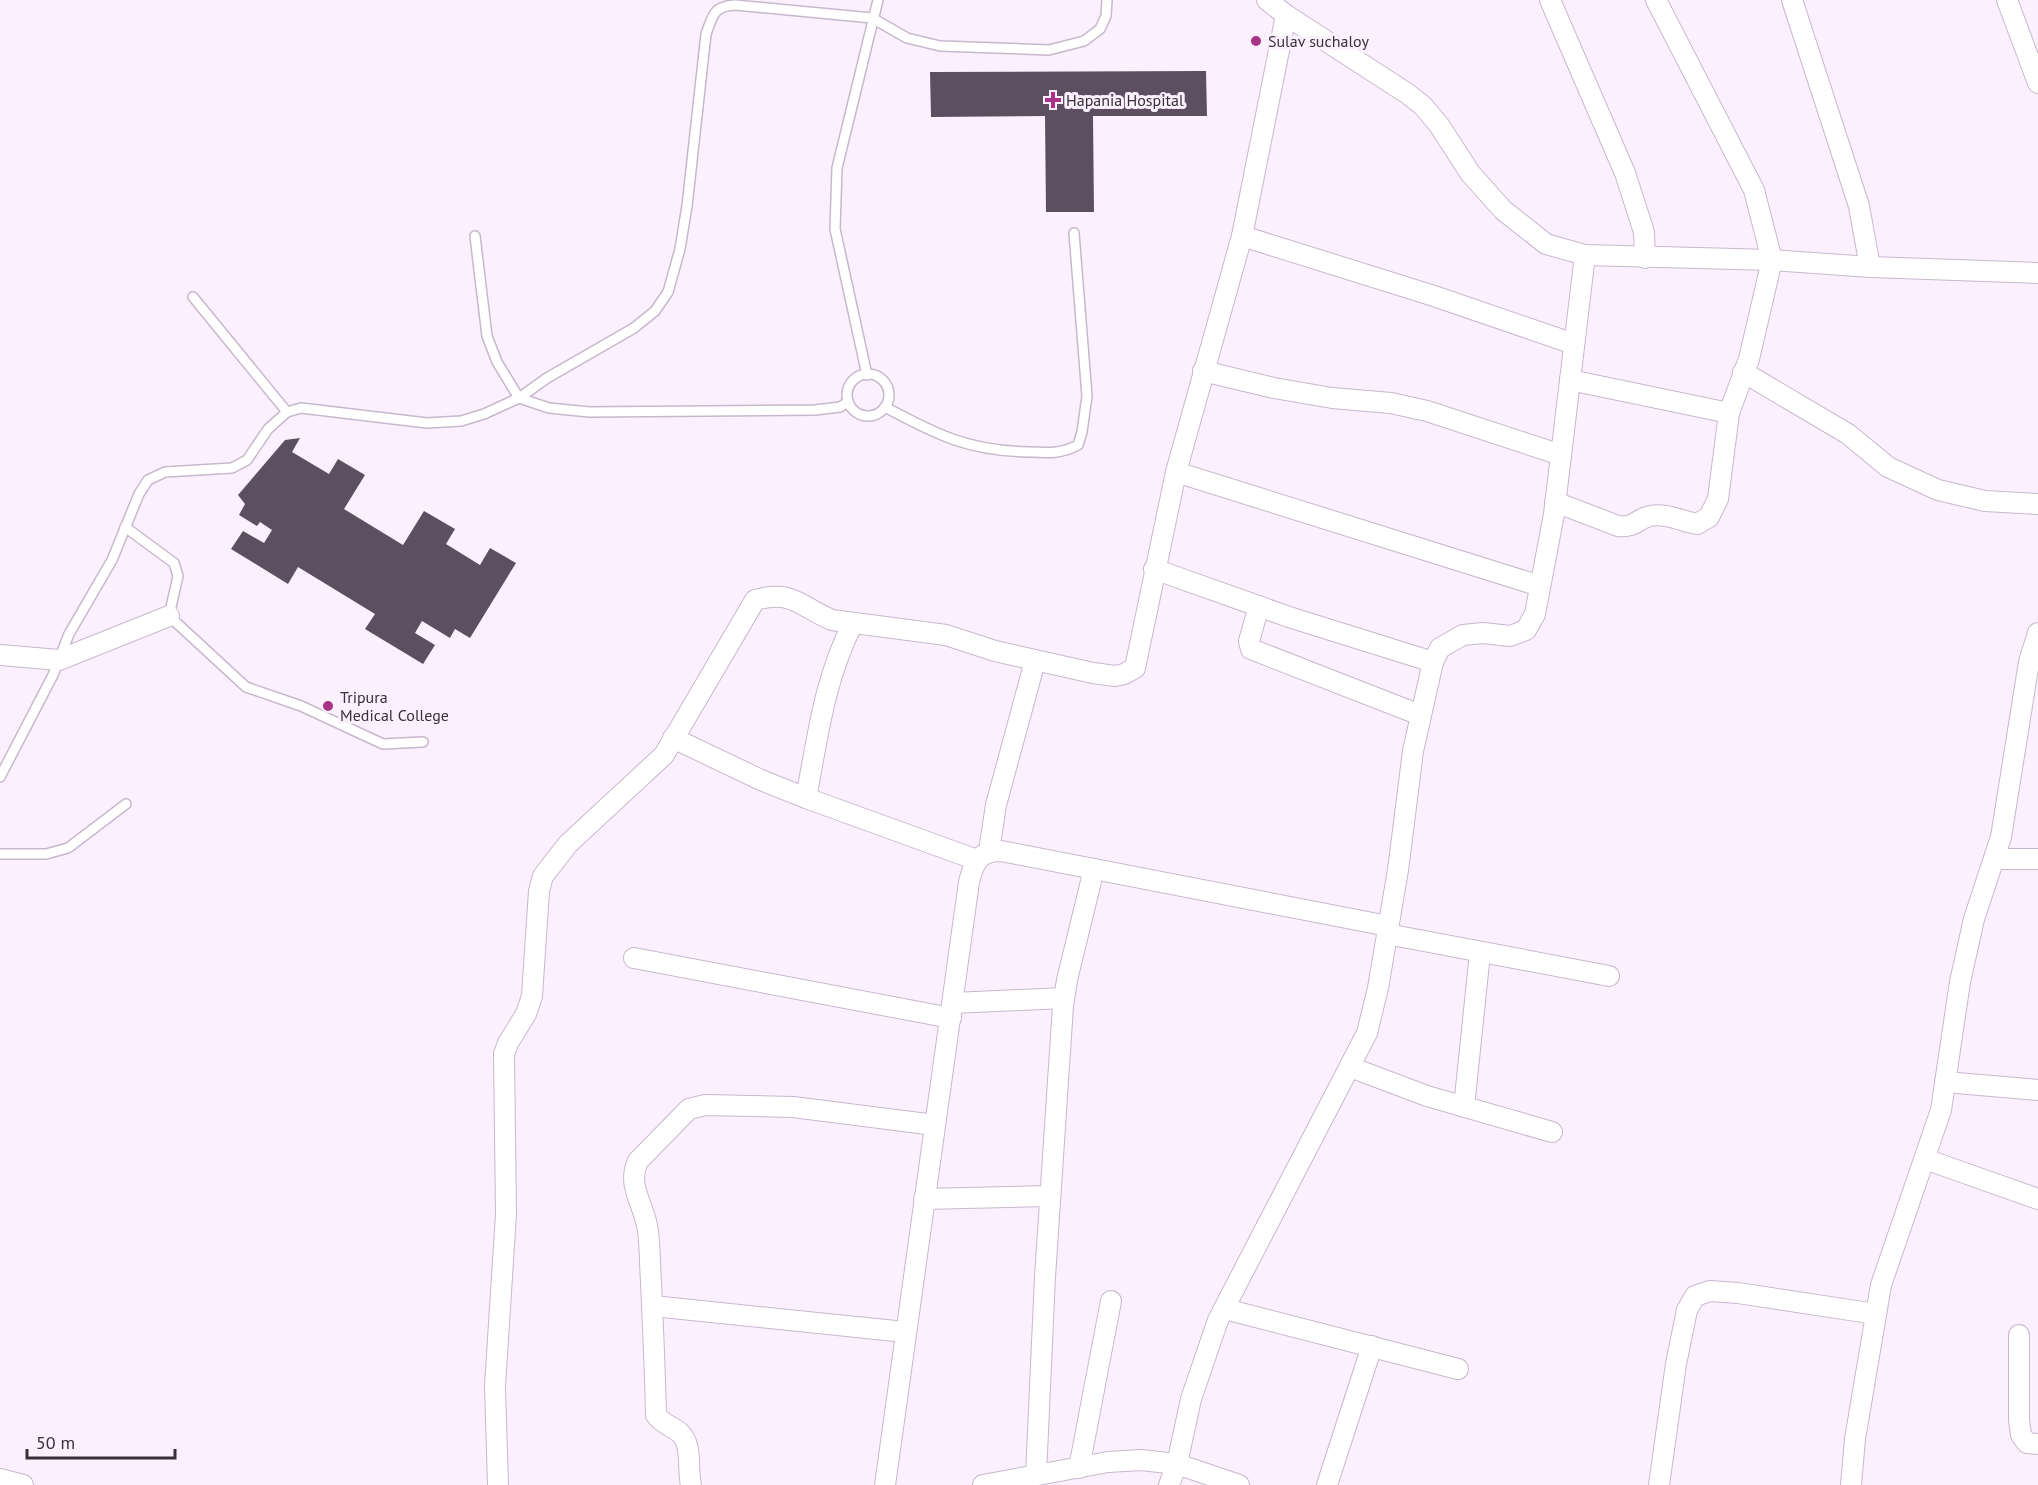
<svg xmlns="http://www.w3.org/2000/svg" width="2038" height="1485" font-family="'PT Sans',sans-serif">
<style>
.building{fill:#5d4f61}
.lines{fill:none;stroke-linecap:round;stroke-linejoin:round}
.lane-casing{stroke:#c8b8cd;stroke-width:12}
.street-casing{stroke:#c8b8cd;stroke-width:22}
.lane{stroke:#fff;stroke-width:9}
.street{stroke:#fff;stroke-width:20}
.poi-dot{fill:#a93289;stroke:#fbf1fe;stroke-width:2}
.labels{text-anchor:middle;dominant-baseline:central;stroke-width:6;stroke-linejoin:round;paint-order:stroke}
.poi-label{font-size:16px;fill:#363038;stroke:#fbf1fe;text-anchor:start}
</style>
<rect width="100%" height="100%" fill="#fbf1fe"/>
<g class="building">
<path d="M1206,71L1207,116H1093L1094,212H1046L1045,116L931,117L930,72Z"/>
<path d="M300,438L292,452L329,474L338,459L365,475L344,509L403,545L424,511L455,529L446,544L480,565L490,548L516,563L470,638L455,629L450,638L422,621L415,633L435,645L423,664L365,629L375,614L298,567L288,584L231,549L243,531L264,543L272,530L260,522L257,526L239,515L245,504L238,495L285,440Z"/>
</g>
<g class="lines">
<defs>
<g id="lane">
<path d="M475,236L487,336L497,362L519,398L549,408L589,412L815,410L840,407L848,402"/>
<path d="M193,297L287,412"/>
<circle cx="868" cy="395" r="21"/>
<path d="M867,375L835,229L837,168L878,0"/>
<path d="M885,407C937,435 969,451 1029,452C1048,453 1061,454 1078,445L1082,432L1087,396L1074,233"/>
<path d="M125,527L174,563L178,576L169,616L246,687L301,706L383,744L423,742"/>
<path d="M0,777L53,675L69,634L112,560L139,494L148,480L165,472L232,468L247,460L268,429L287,412L301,408L427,423L461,421L484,414L519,398L547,378L634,328L655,311L668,292L680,249L687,206L706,34C713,16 713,6 735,5L872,18L907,38L940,46L1049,50L1084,41L1100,29L1106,16L1107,0"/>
<path d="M0,854H46L68,848L126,804"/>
</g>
<g id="street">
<path d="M1267,0L1286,15L1408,94L1423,106L1439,125L1470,173L1503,210L1546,244L1585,255L1772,260L1870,267L2038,273"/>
<path d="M1550,0L1625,173L1644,232L1645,258"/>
<path d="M1792,0L1859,206L1870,267"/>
<path d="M2007,0L2038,83"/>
<path d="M1242,236L1434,296L1574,344"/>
<path d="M1203,371L1274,388L1332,398L1391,403L1427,411L1561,455"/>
<path d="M1743,372L1848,434L1888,467L1938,490L1985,501L2038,504"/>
<path d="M1570,380L1729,413"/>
<path d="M1176,472L1540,586"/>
<path d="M1555,502L1618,526C1636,528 1636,519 1650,516C1667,513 1681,521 1697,524L1709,517L1718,499L1729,413L1749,359L1772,260L1754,190L1656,0"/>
<path d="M1154,569L1289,617L1433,662"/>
<path d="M1259,606L1249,641L1251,649L1420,715"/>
<path d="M0,655L59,660L169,616"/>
<path d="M673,738L761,780L806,798L977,860"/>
<path d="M806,798C818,736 824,680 853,623"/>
<path d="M989,851L996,805L1035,661"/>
<path d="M1994,859H2038"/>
<path d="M1387,934L1609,976"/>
<path d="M634,958L951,1018"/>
<path d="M953,1003L1064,998"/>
<path d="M1350,1067L1427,1096L1552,1132"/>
<path d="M1945,1082L2038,1090"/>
<path d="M1464,1107L1480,953"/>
<path d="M1925,1159L2038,1199"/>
<path d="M924,1199L1050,1196"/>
<path d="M653,1306L905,1332"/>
<path d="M1225,1309L1458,1369"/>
<path d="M2019,1335V1420L2021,1435L2027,1443L2038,1444"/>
<path d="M1079,1468L1111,1301"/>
<path d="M1036,1475L1045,1277L1063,1006L1067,980L1094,869"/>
<path d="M0,1479L23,1485"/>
<path d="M498,1485L495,1386L506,1214L504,1054L508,1043L526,1014L532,996L539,891L543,876L568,844L664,755L755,600C793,589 800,607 832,620L946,635L995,651L1093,673L1115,676L1124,674L1135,668L1176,472L1242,236L1286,15"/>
<path d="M691,1485C687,1469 693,1445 680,1433C672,1426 662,1424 656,1415C655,1371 653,1326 651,1282C650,1265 650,1248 648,1231C645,1205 626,1186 638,1161L689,1109L705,1105L793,1107L935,1125"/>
<path d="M885,1485L969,882C974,862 979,851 1001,851L1388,926"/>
<path d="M983,1485L1108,1462L1141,1460L1177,1464L1239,1485"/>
<path d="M1169,1485L1177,1464L1191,1399L1218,1320L1367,1033L1378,988L1398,870L1413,751L1433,662L1440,648L1463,635L1483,633L1510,636L1526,630L1535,614L1554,514L1585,255"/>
<path d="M1327,1485L1372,1346"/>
<path d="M1659,1485L1676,1364L1687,1310L1695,1296L1710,1291L1738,1293L1876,1314"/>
<path d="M1851,1485L1855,1439L1881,1285L1941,1110L1960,982L1974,919L2001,837L2029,662L2038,633"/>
</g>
</defs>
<use href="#lane" class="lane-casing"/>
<use href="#street" class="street-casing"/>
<use href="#lane" class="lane"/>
<use href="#street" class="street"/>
</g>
<g class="poi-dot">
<circle cx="1256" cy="41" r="6"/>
<path d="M1050 91h6v6h6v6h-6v6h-6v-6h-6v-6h6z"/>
<circle cx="328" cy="706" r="6"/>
</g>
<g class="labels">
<g class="poi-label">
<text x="1268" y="41">Sulav suchaloy</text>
<text x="1066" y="100">Hapania Hospital</text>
<text x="340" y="697">Tripura<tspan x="340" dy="18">Medical College</tspan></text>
</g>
</g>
<path d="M27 1449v9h148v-9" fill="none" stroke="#363038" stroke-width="3"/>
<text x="36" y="1449" font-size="18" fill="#363038" stroke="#fbf1fe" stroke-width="4.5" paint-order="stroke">50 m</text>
</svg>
